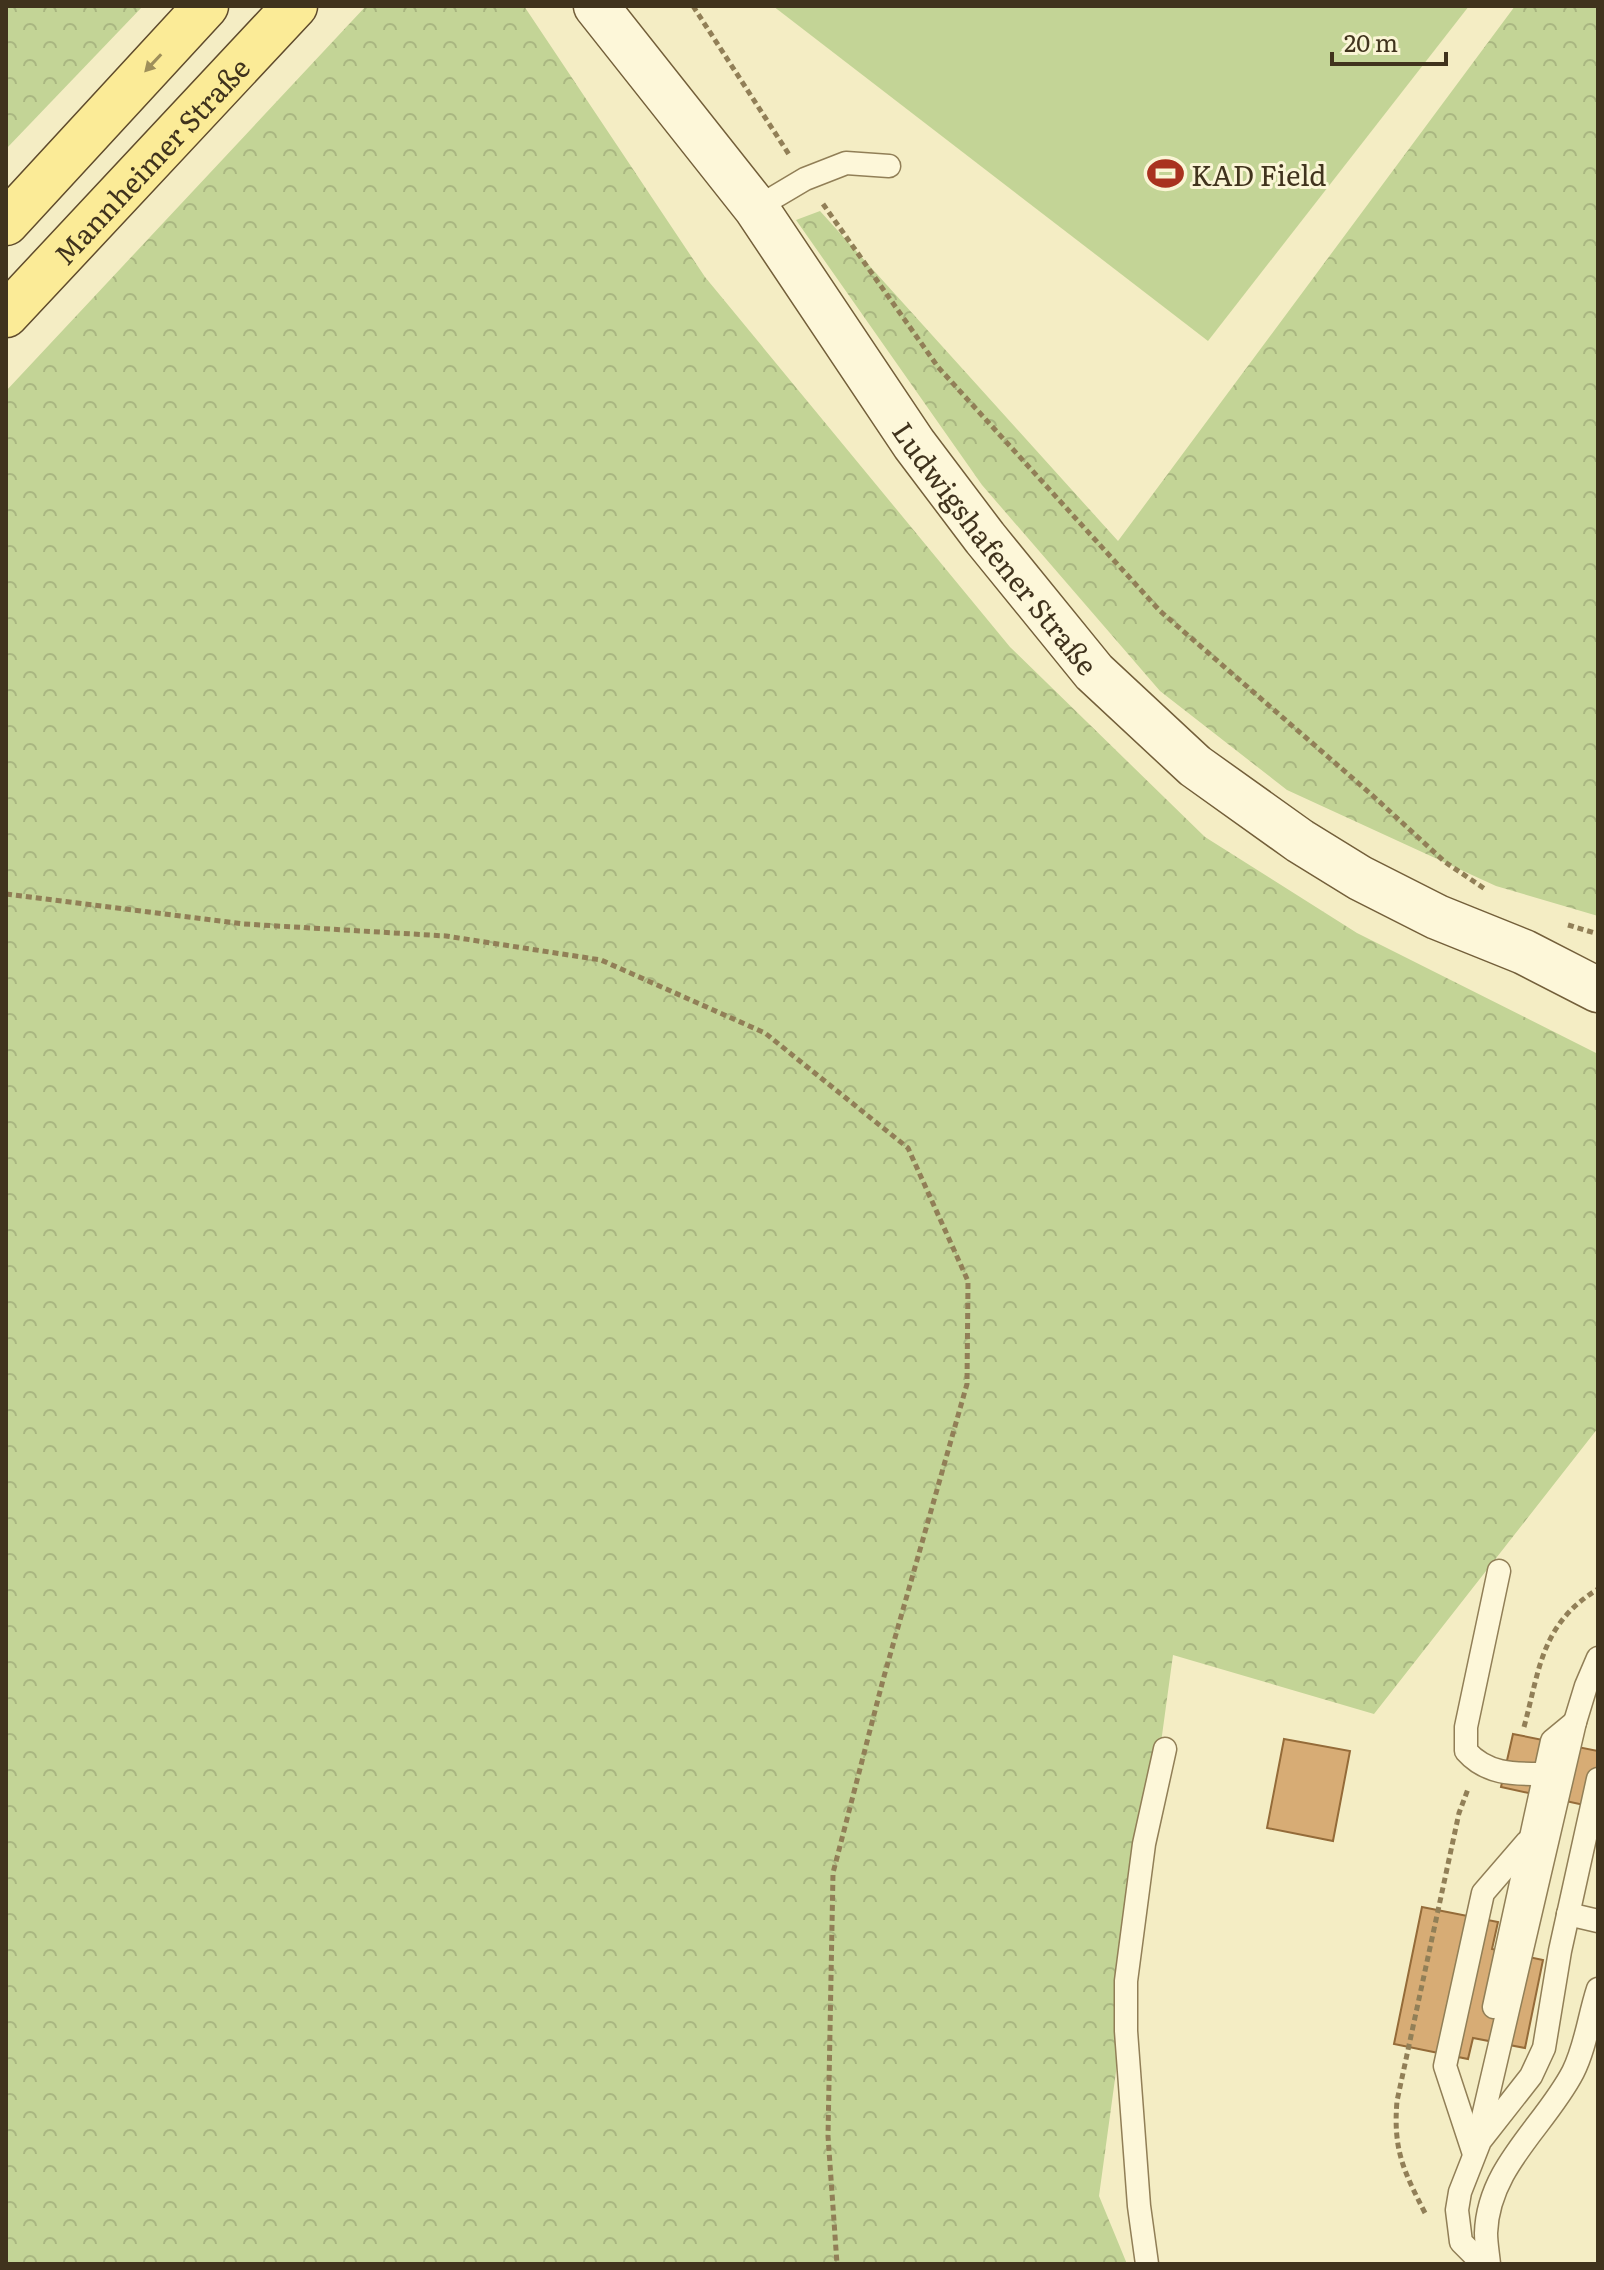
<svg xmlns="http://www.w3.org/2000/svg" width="1604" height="2270" font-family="Literata,serif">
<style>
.grass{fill:#c3d496}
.forest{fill:url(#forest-crowns)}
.building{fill:#d7ac75;stroke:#946b39;stroke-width:2}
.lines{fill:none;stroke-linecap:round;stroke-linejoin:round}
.lane-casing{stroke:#917f57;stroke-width:25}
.secondary-casing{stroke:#735f3a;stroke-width:47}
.primary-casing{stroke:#5f4b2c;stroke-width:47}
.path{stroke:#917f57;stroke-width:5;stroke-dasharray:6 4;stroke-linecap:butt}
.lane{stroke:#fdf7d9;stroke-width:22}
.secondary{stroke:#fdf7d9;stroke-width:44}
.primary{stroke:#fbeb97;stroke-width:44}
.oneway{fill:#9e8f5a}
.labels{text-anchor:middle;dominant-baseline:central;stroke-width:6;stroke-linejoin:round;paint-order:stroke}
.street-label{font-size:28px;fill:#40331d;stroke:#faf5d5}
.poi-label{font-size:28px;fill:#40331d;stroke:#faf5d5;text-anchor:start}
</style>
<defs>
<pattern id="forest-crowns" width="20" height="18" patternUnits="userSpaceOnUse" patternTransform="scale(2)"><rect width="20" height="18" fill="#c3d496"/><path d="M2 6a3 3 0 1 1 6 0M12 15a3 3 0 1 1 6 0" fill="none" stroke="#a9b681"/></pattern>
</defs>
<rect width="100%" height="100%" fill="#f4edc4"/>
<path class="grass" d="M773,6H1469L1208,341Z"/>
<g class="forest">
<path d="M6,6H143L6,149Z"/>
<path d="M366,6H524L705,277L1010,647L1205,837L1357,933L1598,1054V1428L1374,1714L1173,1655L1099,2196L1127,2264H6V391Z"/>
<path d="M1515,6H1598V916L1496,886L1287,790L1160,691L982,485L796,220L820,211L1118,541Z"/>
</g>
<g class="building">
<path d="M1513,1734L1598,1751V1808L1501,1787Z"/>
<path d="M1284,1739L1350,1751L1333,1841L1267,1828Z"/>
<path d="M1422,1907L1498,1922L1492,1949L1543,1960L1525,2048L1473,2038L1468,2059L1394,2044Z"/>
</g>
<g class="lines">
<defs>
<g id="lane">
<path d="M756,208L805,179L846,163L889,166"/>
<path d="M1499,1571L1466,1727V1751C1487,1775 1515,1774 1544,1774"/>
<path d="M1568,1914L1598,1921"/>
<path d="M1494,2007L1552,1741L1575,1722"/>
<path d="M1479,2134L1575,1722L1586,1686L1598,1658"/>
<path d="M1474,2154L1445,2066L1483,1893L1527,1842"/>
<path d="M1147,2264L1139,2206L1126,2031V1981L1144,1844L1165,1749"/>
<path d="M1483,2264L1461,2242L1457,2210L1460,2192L1480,2141L1531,2076L1544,2048L1560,1951L1598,1779"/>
<path d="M1489,2264C1488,2254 1486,2243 1486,2233C1488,2167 1545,2126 1573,2072C1586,2046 1589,2016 1598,1989"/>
</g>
<g id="secondary">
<path id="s1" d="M596,6L756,208L914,444L985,538L1094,672L1195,766L1300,841L1360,878L1437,917L1524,952L1598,990"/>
</g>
<g id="primary">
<path d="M6,223L206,6"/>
<path id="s2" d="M6,315L295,6"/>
</g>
</defs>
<use href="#lane" class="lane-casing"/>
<use href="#secondary" class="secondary-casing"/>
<use href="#primary" class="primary-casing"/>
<g class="path">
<path d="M693,6L790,156"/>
<path d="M823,204L938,367L1160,611L1372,795L1445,862L1485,889"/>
<path d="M6,894L244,924L446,936L601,960L765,1033L908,1148L968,1281L967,1384L883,1680L833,1873L828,2136L837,2264"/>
<path d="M1568,925L1598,934"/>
<path d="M1524,1727C1540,1668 1541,1624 1598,1589"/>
<path d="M1425,2213C1403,2170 1393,2149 1397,2101L1459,1813L1468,1789"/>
</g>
<use href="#lane" class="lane"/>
<use href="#secondary" class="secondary"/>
<use href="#primary" class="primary"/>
</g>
<defs><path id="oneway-solid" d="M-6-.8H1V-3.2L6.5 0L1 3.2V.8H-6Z" transform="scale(2)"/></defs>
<use class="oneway" href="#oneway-solid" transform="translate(153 63) rotate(133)"/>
<defs>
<symbol id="stadium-bare" viewBox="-9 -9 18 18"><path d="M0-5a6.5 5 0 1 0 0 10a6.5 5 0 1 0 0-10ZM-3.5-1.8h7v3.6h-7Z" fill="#a9321f" stroke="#faf5d5" stroke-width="2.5" paint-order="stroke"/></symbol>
</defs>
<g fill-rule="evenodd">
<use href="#stadium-bare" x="1140" y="148" width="51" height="51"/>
</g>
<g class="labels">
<g class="street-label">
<text stroke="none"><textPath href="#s2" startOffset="212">Mannheimer Straße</textPath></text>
<text stroke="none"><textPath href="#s1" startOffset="674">Ludwigshafener Straße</textPath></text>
</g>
<g class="poi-label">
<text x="1191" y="174">KAD Field</text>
</g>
</g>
<rect width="1604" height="2270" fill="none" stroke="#40331d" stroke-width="16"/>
<path d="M1332 52v12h114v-12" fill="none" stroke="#40331d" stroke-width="4"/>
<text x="1344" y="52" font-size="24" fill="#40331d" stroke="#faf5d5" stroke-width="6" paint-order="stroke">20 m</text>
</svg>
